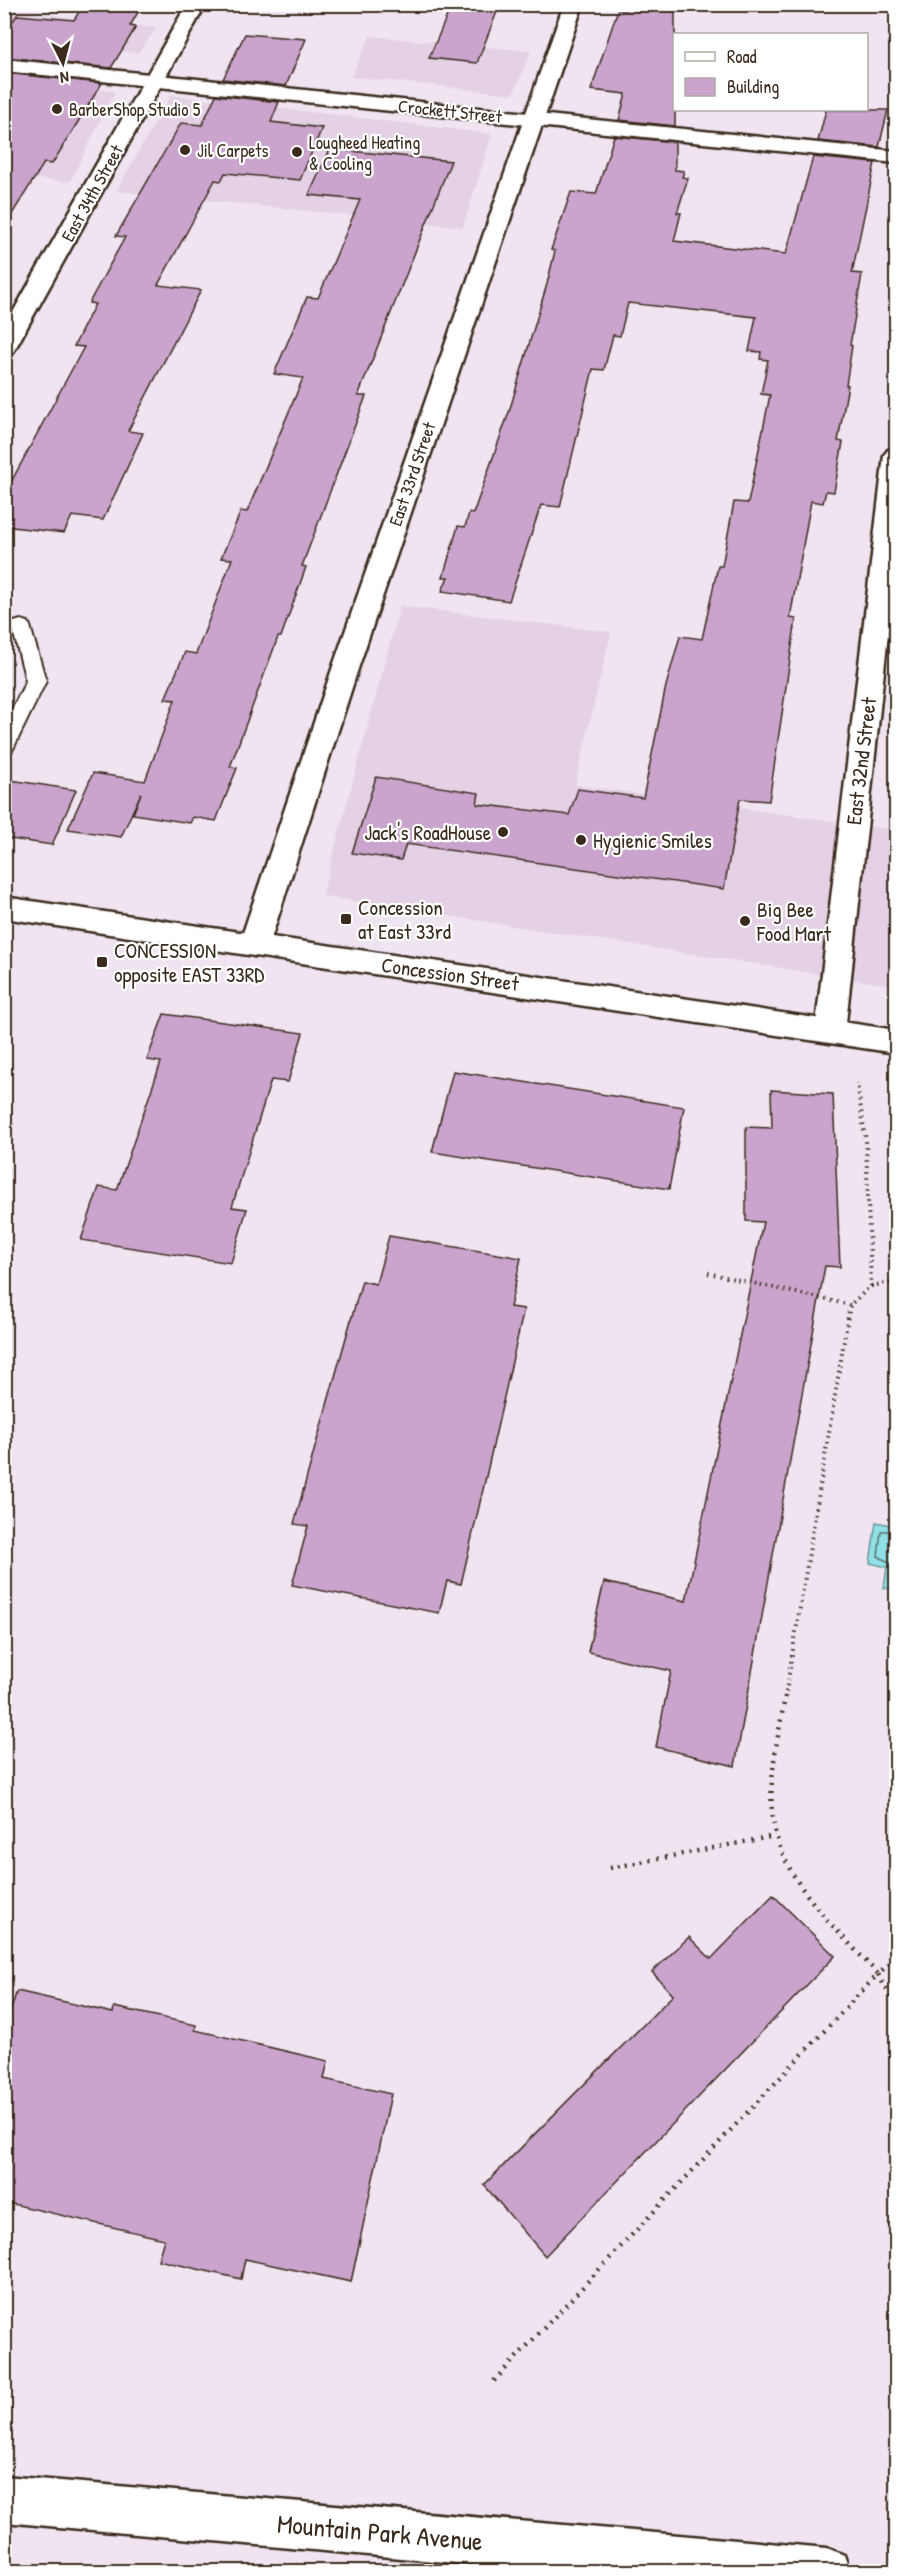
<svg xmlns="http://www.w3.org/2000/svg" width="901" height="2576" font-family="'Patrick Hand',sans-serif">
<style>
.built{fill:#e4d1e5}
.water{fill:#8fe1e8;stroke:#6d9897;stroke-width:1.5}
.lines{fill:none;stroke-linecap:round;stroke-linejoin:round}
.shore{stroke:#5d736f;stroke-width:1.5}
.building{fill:#caa4cc;stroke:#3b2a1e;stroke-width:1.5}
.service-casing{stroke:#3b2a1e;stroke-width:4}
.minor-casing{stroke:#3b2a1e;stroke-width:5}
.secondary-casing{stroke:#3b2a1e;stroke-width:5}
.path-far1{stroke:#3b2a1e;stroke-width:4;stroke-dasharray:1.5 4.5;stroke-linecap:butt}
.path{stroke:#3b2a1e;stroke-width:4.5;stroke-dasharray:2 6;stroke-linecap:butt}
.service{fill:#fff;fill-rule:evenodd}
.minor{fill:#fff;fill-rule:evenodd}
.secondary{fill:#fff;fill-rule:evenodd}
.poi-dot{fill:#3b2a1e;stroke:#fff;stroke-width:2}
.labels{text-anchor:middle;dominant-baseline:central;stroke-width:4.5;stroke-linejoin:round;paint-order:stroke}
.far-poi-label{font-size:18px;fill:#3b2a1e;stroke:#fff;text-anchor:start}
.far-street-label{font-size:18px;fill:#3b2a1e;stroke:#fff}
.street-label{font-size:21px;fill:#3b2a1e;stroke:#fff}
.poi-label{font-size:21px;fill:#3b2a1e;stroke:#fff;text-anchor:start}
.near-street-label{font-size:26px;fill:#3b2a1e;stroke:#fff}
</style>
<rect width="100%" height="100%" fill="#efe4f0"/>
<filter id="ink" filterUnits="userSpaceOnUse"><feTurbulence type="fractalNoise" baseFrequency=".0167" numOctaves="2"/><feDisplacementMap in="SourceGraphic" scale="12" xChannelSelector="R" yChannelSelector="G"/><feConvolveMatrix kernelMatrix="1 2 1 2 8 2 1 2 1" color-interpolation-filters="sRGB"/></filter>
<g filter="url(#ink)">
<g class="built">
<path d="M4,5H8L6,10L157,28L138,53L5,41Z"/>
<path d="M370,36L531,51L513,94L351,77Z"/>
<path d="M4,79L115,91L70,182L5,176Z"/>
<path d="M171,95L492,134L463,227L116,191Z"/>
<path d="M400,606L611,632L575,785L896,830V986L322,896Z"/>
</g>
<path class="water" d="M896,1512V1590L884,1588L887,1567L870,1563L876,1522L895,1526Z"/>
<g class="lines">
<path class="shore" d="M896,1531H881L878,1556L892,1564V1581L896,1584"/>
</g>
<g class="building">
<path d="M84,4L141,7L130,26L136,27L111,68L4,57V34L17,15L74,20Z"/>
<path d="M452,4H500L477,63L429,58Z"/>
<path d="M627,4H675V126L619,120L626,94L591,90L618,9L625,10Z"/>
<path d="M245,34L306,39L286,86L223,79Z"/>
<path d="M4,73L102,83L52,164L44,163L4,227Z"/>
<path d="M216,95L279,102L271,122L322,128L300,180L225,173L221,181L215,180L158,285L201,290L128,431L143,433L103,520L72,516L64,533L4,526V495L84,347L74,346L95,304L89,303L125,237L116,236L181,123L202,125Z"/>
<path d="M826,110H888L879,147L818,141Z"/>
<path d="M614,136L675,142V170L684,171L682,177L688,178L677,213H681L674,241L786,254L813,157L875,163L852,273L862,274L850,345L852,346L846,385H848L838,441L843,442L834,492L826,491L823,503L811,501L790,618L796,619L769,801L740,799L724,889L406,844L401,860L352,853L376,777L479,793L477,804L569,815L578,789L643,798L666,686L680,636L702,639L718,566H722L734,502L748,503L770,395L761,394L768,360L760,359L761,352L749,351L756,317L628,303L620,336L613,335L604,370L593,369L560,507L541,505L509,601L442,591L448,577H443L458,526L465,527L469,513L473,514L509,412L547,284L555,251L551,250L571,192L596,194Z"/>
<path d="M330,149L451,161L358,396H366L302,566L306,567L281,637H278L230,767L237,768L216,821L193,817L190,823L133,814L141,793L121,837L68,829L93,773L145,781L175,700L165,699L185,652L196,654L232,559L221,558L241,511L247,512L303,378L274,374L307,297L318,298L360,200L309,195Z"/>
<path d="M4,779L76,790L52,845L4,838Z"/>
<path d="M164,1014L303,1033L288,1082L271,1080L232,1207L247,1209L231,1263L81,1240L99,1187L117,1190L161,1062L147,1060Z"/>
<path d="M453,1071L684,1107L669,1189L432,1152Z"/>
<path d="M771,1090L833,1094L840,1267L825,1266L735,1766L656,1747L671,1671L588,1652L604,1582L686,1601L763,1222L746,1221V1127L772,1128Z"/>
<path d="M389,1236L521,1258L510,1307L524,1309L485,1481L461,1584L447,1581L439,1613L292,1585L308,1526L294,1524L314,1451L362,1281L376,1284Z"/>
<path d="M773,1895L835,1956L545,2256L484,2185L673,1995L652,1972L689,1937L711,1959Z"/>
<path d="M17,1991L113,2013L114,2007L196,2025L195,2030L328,2061L324,2079L391,2094L351,2282L245,2259L241,2279L158,2260L164,2239L4,2202V2029Z"/>
</g>
<g class="lines">
<defs>
<path id="service" d="M21,620L28,622L30,626L46,681L14,747L11,752L4,754V726L26,681L12,626L14,622Z"/>
<g id="minor">
<path d="M187,4H206L15,349L12,354L4,356V328Z"/>
<path d="M564,4H583L357,672L269,945L264,953L254,956L244,953L239,945L331,672Z"/>
<path d="M896,448V560L845,1032L841,1040L830,1043L819,1040L815,1032L884,455L888,450Z"/>
<path d="M4,2476L827,2548L844,2555L850,2572H557L4,2522Z"/>
</g>
<g id="secondary">
<path d="M4,59L896,151V163L4,71Z"/>
<path d="M4,897L896,1030V1053L4,918Z"/>
</g>
</defs>
<use href="#service" class="service-casing"/>
<use href="#minor" class="minor-casing"/>
<use href="#secondary" class="secondary-casing"/>
<g class="path-far1">
<path d="M708,1273L850,1305"/>
<path d="M871,1286L896,1282"/>
<path d="M785,1698L850,1305L871,1286L866,1142L857,1083"/>
</g>
<g class="path">
<path d="M785,1696C779,1734 769,1773 772,1811C776,1877 836,1928 878,1974L896,1957"/>
<path d="M610,1868L775,1836"/>
<path d="M494,2381L878,1974L896,2007"/>
<path d="M4,2563L38,2572"/>
</g>
<use href="#service" class="service"/>
<use href="#minor" class="minor"/>
<use href="#secondary" class="secondary"/>
</g>
</g>
<g class="poi-dot">
<circle cx="57" cy="109" r="6"/>
<circle cx="185" cy="150" r="6"/>
<circle cx="297" cy="152" r="6"/>
<circle cx="503" cy="832" r="6"/>
<circle cx="581" cy="840" r="6"/>
<rect x="340" y="913" width="12" height="12" rx="3"/>
<circle cx="745" cy="921" r="6"/>
<rect x="96" y="956" width="12" height="12" rx="3"/>
</g>
<g class="labels">
<g class="far-poi-label">
<text x="69" y="109">BarberShop Studio 5</text>
<text x="309" y="142">Lougheed Heating<tspan x="309" dy="21">&amp; Cooling</tspan></text>
<text x="197" y="150">Jil Carpets</text>
</g>
<g class="far-street-label">
<text transform="translate(450 111) rotate(6)">Crockett Street</text>
<text transform="translate(92 193) rotate(-61)">East 34th Street</text>
<text transform="translate(412 474) rotate(-71)">East 33rd Street</text>
</g>
<g class="street-label">
<text transform="translate(861 761) rotate(-83)">East 32nd Street</text>
<text transform="translate(450 974) rotate(8)">Concession Street</text>
</g>
<g class="poi-label">
<text x="491" y="832" text-anchor="end">Jack's RoadHouse</text>
<text x="593" y="840">Hygienic Smiles</text>
<text x="358" y="907">Concession<tspan x="358" dy="24">at East 33rd</tspan></text>
<text x="757" y="909">Big Bee<tspan x="757" dy="24">Food Mart</tspan></text>
<text x="114" y="950">CONCESSION<tspan x="114" dy="24">opposite EAST 33RD</tspan></text>
</g>
<g class="near-street-label">
<text transform="translate(380 2532) rotate(5)">Mountain Park Avenue</text>
</g>
</g>
<rect width="901" height="2576" fill="none" stroke="#fff" stroke-width="24"/>
<rect x="12" y="12" width="877" height="2552" fill="none" stroke="#3b2a1e" stroke-width="2" filter="url(#ink)"/>
<rect x="673" y="33" width="195" height="78" fill="#ffffff" stroke="#b1aaa5" stroke-width="1.5"/>
<rect x="685" y="52" width="30" height="9" fill="#ffffff" stroke="#b1aaa5" stroke-width="1.5"/>
<text x="727" y="63" font-size="18" fill="#3b2a1e">Road</text>
<rect x="685" y="78" width="30" height="18" fill="#caa4cc" stroke="#b1aaa5" stroke-width="1.5"/>
<text x="727" y="93" font-size="18" fill="#3b2a1e">Building</text>
<g transform="translate(63 63) rotate(174)" stroke="#ffffff" stroke-width="4.5" paint-order="stroke">
<path d="M0-4.5L10 22L0 15L-10 22Z" fill="#3b2a1e"/>
<text y="-9" font-size="16" font-weight="bold" text-anchor="middle" fill="#3b2a1e">N</text>
</g>
</svg>
